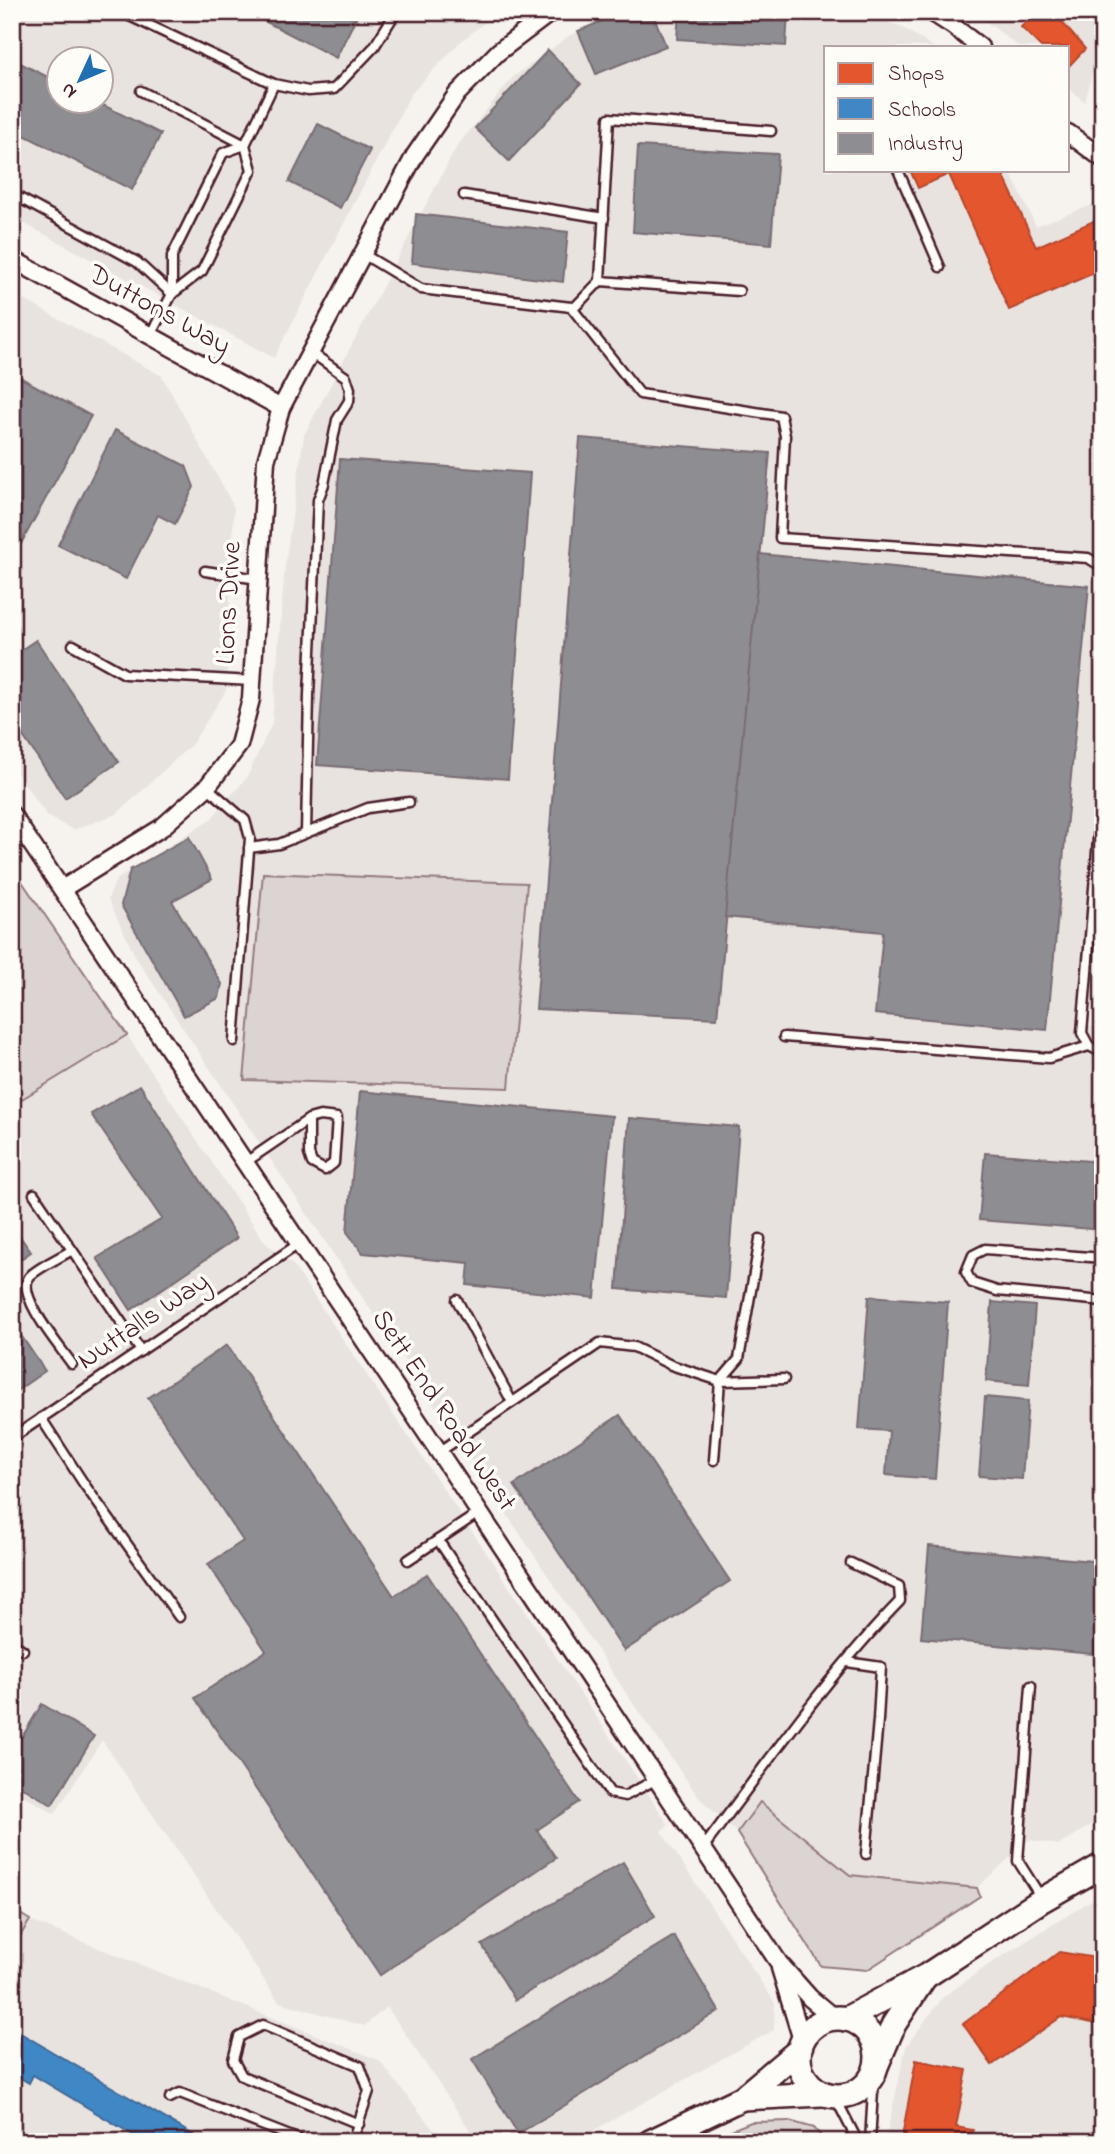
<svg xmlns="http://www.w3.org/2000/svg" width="1115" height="2154" font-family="'Indie Flower',sans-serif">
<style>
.built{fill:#e9e3e0;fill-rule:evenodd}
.green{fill:#dcd4d2;stroke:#937a7e;stroke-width:2}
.shops{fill:#e4572e;stroke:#b6462d;stroke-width:2}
.schools{fill:#3f88c5;stroke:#426897;stroke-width:2}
.industry{fill:#8d8d92;stroke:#796c73;stroke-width:2}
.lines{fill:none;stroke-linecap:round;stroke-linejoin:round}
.lane-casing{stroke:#4a1f2b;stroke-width:13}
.street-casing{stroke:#4a1f2b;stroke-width:21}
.secondary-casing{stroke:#4a1f2b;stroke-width:28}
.lane{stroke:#fdfcf7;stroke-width:8}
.street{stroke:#fdfcf7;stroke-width:16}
.secondary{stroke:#fdfcf7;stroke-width:23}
.labels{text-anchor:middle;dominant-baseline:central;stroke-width:7;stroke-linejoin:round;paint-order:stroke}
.street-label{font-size:28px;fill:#4a1f2b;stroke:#fdfcf7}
</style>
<rect width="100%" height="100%" fill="#f6f3ef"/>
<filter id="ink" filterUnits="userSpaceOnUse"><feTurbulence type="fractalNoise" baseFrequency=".0143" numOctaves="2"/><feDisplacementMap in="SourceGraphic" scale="14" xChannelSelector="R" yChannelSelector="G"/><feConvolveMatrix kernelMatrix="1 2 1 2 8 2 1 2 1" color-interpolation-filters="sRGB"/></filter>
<g filter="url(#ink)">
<g class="built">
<path d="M12,12H498L459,43L411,94L274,358L12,217ZM60,60H102V102H60Z"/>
<path d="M630,12H853L900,26L934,47H826V170H1009L1036,226L1097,203L1103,217V876L1087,1026L1103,1028V1818L1059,1845L1029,1840L977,1888L980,1896L867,1970L821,1966L737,1833L700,1799L640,1714L136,958L108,899L116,880L212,818L247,777L272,723L285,565L304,435L457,146L513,77L570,35Z"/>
<path d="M974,12H1101L1103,30L1085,102L1068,88V47H1019Z"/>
<path d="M12,293L162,376L234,507L226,691L192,744L117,814L73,830L47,816L12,766Z"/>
<path d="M127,1035L265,1242L293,1265L669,1825L661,1831L775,2003L774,2030L573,2142H478L387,2007L364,2026L279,2002L102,1740L55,1814L12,1789V1105Z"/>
<path d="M1103,1893V2142H885L906,2046L943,1997L991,1963Z"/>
<path d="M12,1909L31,1921L379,2060L443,2142H12V1952L18,1942L12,1949Z"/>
</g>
<g class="green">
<path d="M12,867L127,1035L12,1105Z"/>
<path d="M263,873L527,883L509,1088L244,1080Z"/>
<path d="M760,1802L850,1875L977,1888L980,1896L867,1970L821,1966L737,1833Z"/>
<path d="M12,1909L30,1920L12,1949Z"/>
<path d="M789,2121L814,2128L826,2142H702L751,2122Z"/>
</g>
<g class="shops">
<path d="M1037,12L1067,13L1061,21L1085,49L1068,67V47H1041L1021,27Z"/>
<path d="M910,170H1001L1036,247L1098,219L1103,230V269L1009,310L949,174L918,188Z"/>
<path d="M1059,1952L1103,1959V2025L1061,2017L992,2065L963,2024Z"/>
<path d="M916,2060L967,2070L956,2127L973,2130L970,2142H901Z"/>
</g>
<path class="schools" d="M12,2028L205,2142H145L33,2075L29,2083L12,2073Z"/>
<g class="industry">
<path d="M247,12H359L336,58Z"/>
<path d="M624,12H652L666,46L596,74L578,31Z"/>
<path d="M679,12H788L786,46L677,39Z"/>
<path d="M548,50L581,84L509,161L475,128Z"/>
<path d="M12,59L60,83V102H97L161,134L132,190L12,129Z"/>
<path d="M318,124L370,150L340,208L289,182Z"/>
<path d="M638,146L778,154L771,244L633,232Z"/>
<path d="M416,214L568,232L563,282L412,263Z"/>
<path d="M12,373L91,416L12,560Z"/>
<path d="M115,430L186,466L194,487L175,524L158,515L126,579L58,545Z"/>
<path d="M580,438L770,453L717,1018L536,1009Z"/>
<path d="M340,459L530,473L508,779L317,765Z"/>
<path d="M760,554L1089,586L1047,1030L875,1014L883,932L725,917Z"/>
<path d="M36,640L119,762L65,798L12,720V656Z"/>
<path d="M189,837L212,879L172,901L222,984L219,998L184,1016L121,905L130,870Z"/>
<path d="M140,1085L237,1238L131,1310L97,1258L162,1219L91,1114Z"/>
<path d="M360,1091L612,1116L595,1298L467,1285L469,1263L363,1253L347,1232Z"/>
<path d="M629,1118L739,1127L726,1298L617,1289Z"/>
<path d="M985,1153L1103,1162V1230L979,1220Z"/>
<path d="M12,1225L31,1252L12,1265Z"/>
<path d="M869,1296L948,1302L935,1479L886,1475L889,1431L859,1429Z"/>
<path d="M992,1302L1035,1306L1029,1385L986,1381Z"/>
<path d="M12,1322L45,1371L12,1394Z"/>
<path d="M227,1345L394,1596L427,1574L579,1802L537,1830L556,1858L380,1975L195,1698L266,1651L208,1564L243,1541L148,1398Z"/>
<path d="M985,1397L1028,1401L1022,1479L979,1476Z"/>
<path d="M620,1415L730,1581L624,1651L514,1485Z"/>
<path d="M929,1546L1103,1562V1655L921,1638Z"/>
<path d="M42,1704L94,1736L52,1805L12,1781V1731L22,1737Z"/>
<path d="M623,1862L655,1916L515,2000L482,1945Z"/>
<path d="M674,1936L719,2011L518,2134L472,2059Z"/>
</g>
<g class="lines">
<defs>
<g id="lane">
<path d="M121,12L274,84L308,91L334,89L374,47L396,12"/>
<path d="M141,91L245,145"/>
<path d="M898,170L940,267"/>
<path d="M12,194L137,262L172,294"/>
<path d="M464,195L604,218"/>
<path d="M363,254L421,289L571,307H575L600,281"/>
<path d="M600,281L609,118L771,131"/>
<path d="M600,281L739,291"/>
<path d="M172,294V256L223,153L245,145"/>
<path d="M571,307L640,394L781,416L785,436L780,538L1088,558L1103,567"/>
<path d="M150,336L172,294L202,271L252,170L245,145L274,84"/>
<path d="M205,571L258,579"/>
<path d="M73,645L125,674L252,681"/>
<path d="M1103,779L1082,1033L1089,1046L1103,1053"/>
<path d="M207,787L245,820L250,838L234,1041"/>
<path d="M306,833L309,695L318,500L324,484L337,420L349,401L350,389L346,377L312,353"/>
<path d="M249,848L279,844L368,808L409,802"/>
<path d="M784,1037L1049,1058L1089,1046"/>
<path d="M246,1162L309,1119L320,1116L337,1118L334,1163L325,1170L312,1163L309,1154V1119"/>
<path d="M34,1194L141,1351"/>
<path d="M72,1250C61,1257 39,1267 30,1276C14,1294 61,1348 72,1364"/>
<path d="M1103,1258L985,1249L973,1255L966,1272L972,1283L997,1291L1103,1301"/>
<path d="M457,1300L512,1402"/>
<path d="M41,1418L84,1484L179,1617"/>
<path d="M12,1438L300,1243"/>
<path d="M439,1452L600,1343L634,1347L671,1365L720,1381L784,1379"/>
<path d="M714,1460L720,1381L739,1359L760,1239"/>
<path d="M438,1540L610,1793L625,1796L657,1779"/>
<path d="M408,1560L480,1512"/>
<path d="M12,1643L23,1650"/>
<path d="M847,1662L881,1667L878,1720L866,1854"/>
<path d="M1031,1686L1018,1861L1042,1899"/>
<path d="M703,1848C766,1765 827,1676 900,1601L899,1586L851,1563"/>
<path d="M835,2097L858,2142"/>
<path d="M170,2098L180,2093L305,2142"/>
<path d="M352,2142L369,2091L360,2066L263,2025L239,2037L233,2060L242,2076L359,2124"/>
<path d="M870,2142L874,2073"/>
</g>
<g id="street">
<path d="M931,12L953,26L980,47"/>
<path d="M1068,133L1103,159"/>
<path d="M12,259L281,408"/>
<path d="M12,815L439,1452L779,1963L810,1998L834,2018"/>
<path d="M62,889L161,828L207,787L239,745L251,699L266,461L281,408L415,155L457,94L498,52L551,12"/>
<path d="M780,1968L802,2040"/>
</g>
<g id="secondary">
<circle cx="838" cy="2057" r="39"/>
<path d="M846,2019L926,1976L1042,1900L1103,1865"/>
<path d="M877,2064L894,2024L924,1978"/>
<path d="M742,2098L822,2094"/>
<path d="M650,2142L742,2098L799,2050"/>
</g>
</defs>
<use href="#lane" class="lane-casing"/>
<use href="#street" class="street-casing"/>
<use href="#secondary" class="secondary-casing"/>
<use href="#lane" class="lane"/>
<use href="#street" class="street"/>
<use href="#secondary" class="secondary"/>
</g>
</g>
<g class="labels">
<g class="street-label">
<text transform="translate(159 311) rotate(29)">Duttons Way</text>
<text transform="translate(230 603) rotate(-87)">Lions Drive</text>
<text transform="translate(144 1322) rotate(-34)">Nuttalls Way</text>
<text transform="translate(443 1411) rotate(56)">Sett End Road West</text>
</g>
</g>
<rect width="1115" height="2154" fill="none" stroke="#fdfcf7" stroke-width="42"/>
<rect x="21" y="21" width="1073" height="2112" fill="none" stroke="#4a1f2b" stroke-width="2.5" filter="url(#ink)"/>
<rect x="824" y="46" width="245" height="126" fill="#fdfcf7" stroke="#b5a4a5" stroke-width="2"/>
<rect x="838" y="63" width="35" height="21" fill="#e4572e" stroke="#b5a4a5" stroke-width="2"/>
<text x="888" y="80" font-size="21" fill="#4a1f2b">Shops</text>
<rect x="838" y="98" width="35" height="21" fill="#3f88c5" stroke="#b5a4a5" stroke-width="2"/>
<text x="888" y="116" font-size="21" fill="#4a1f2b">Schools</text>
<rect x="838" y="133" width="35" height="21" fill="#8d8d92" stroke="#b5a4a5" stroke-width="2"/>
<text x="888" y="150" font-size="21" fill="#4a1f2b">Industry</text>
<g transform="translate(80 80) rotate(226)"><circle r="33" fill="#fdfcf7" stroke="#b5a4a5" stroke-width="2"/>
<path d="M0-5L12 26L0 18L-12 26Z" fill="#1f6fb2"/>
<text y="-10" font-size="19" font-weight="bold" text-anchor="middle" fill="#4a1f2b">N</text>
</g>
</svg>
